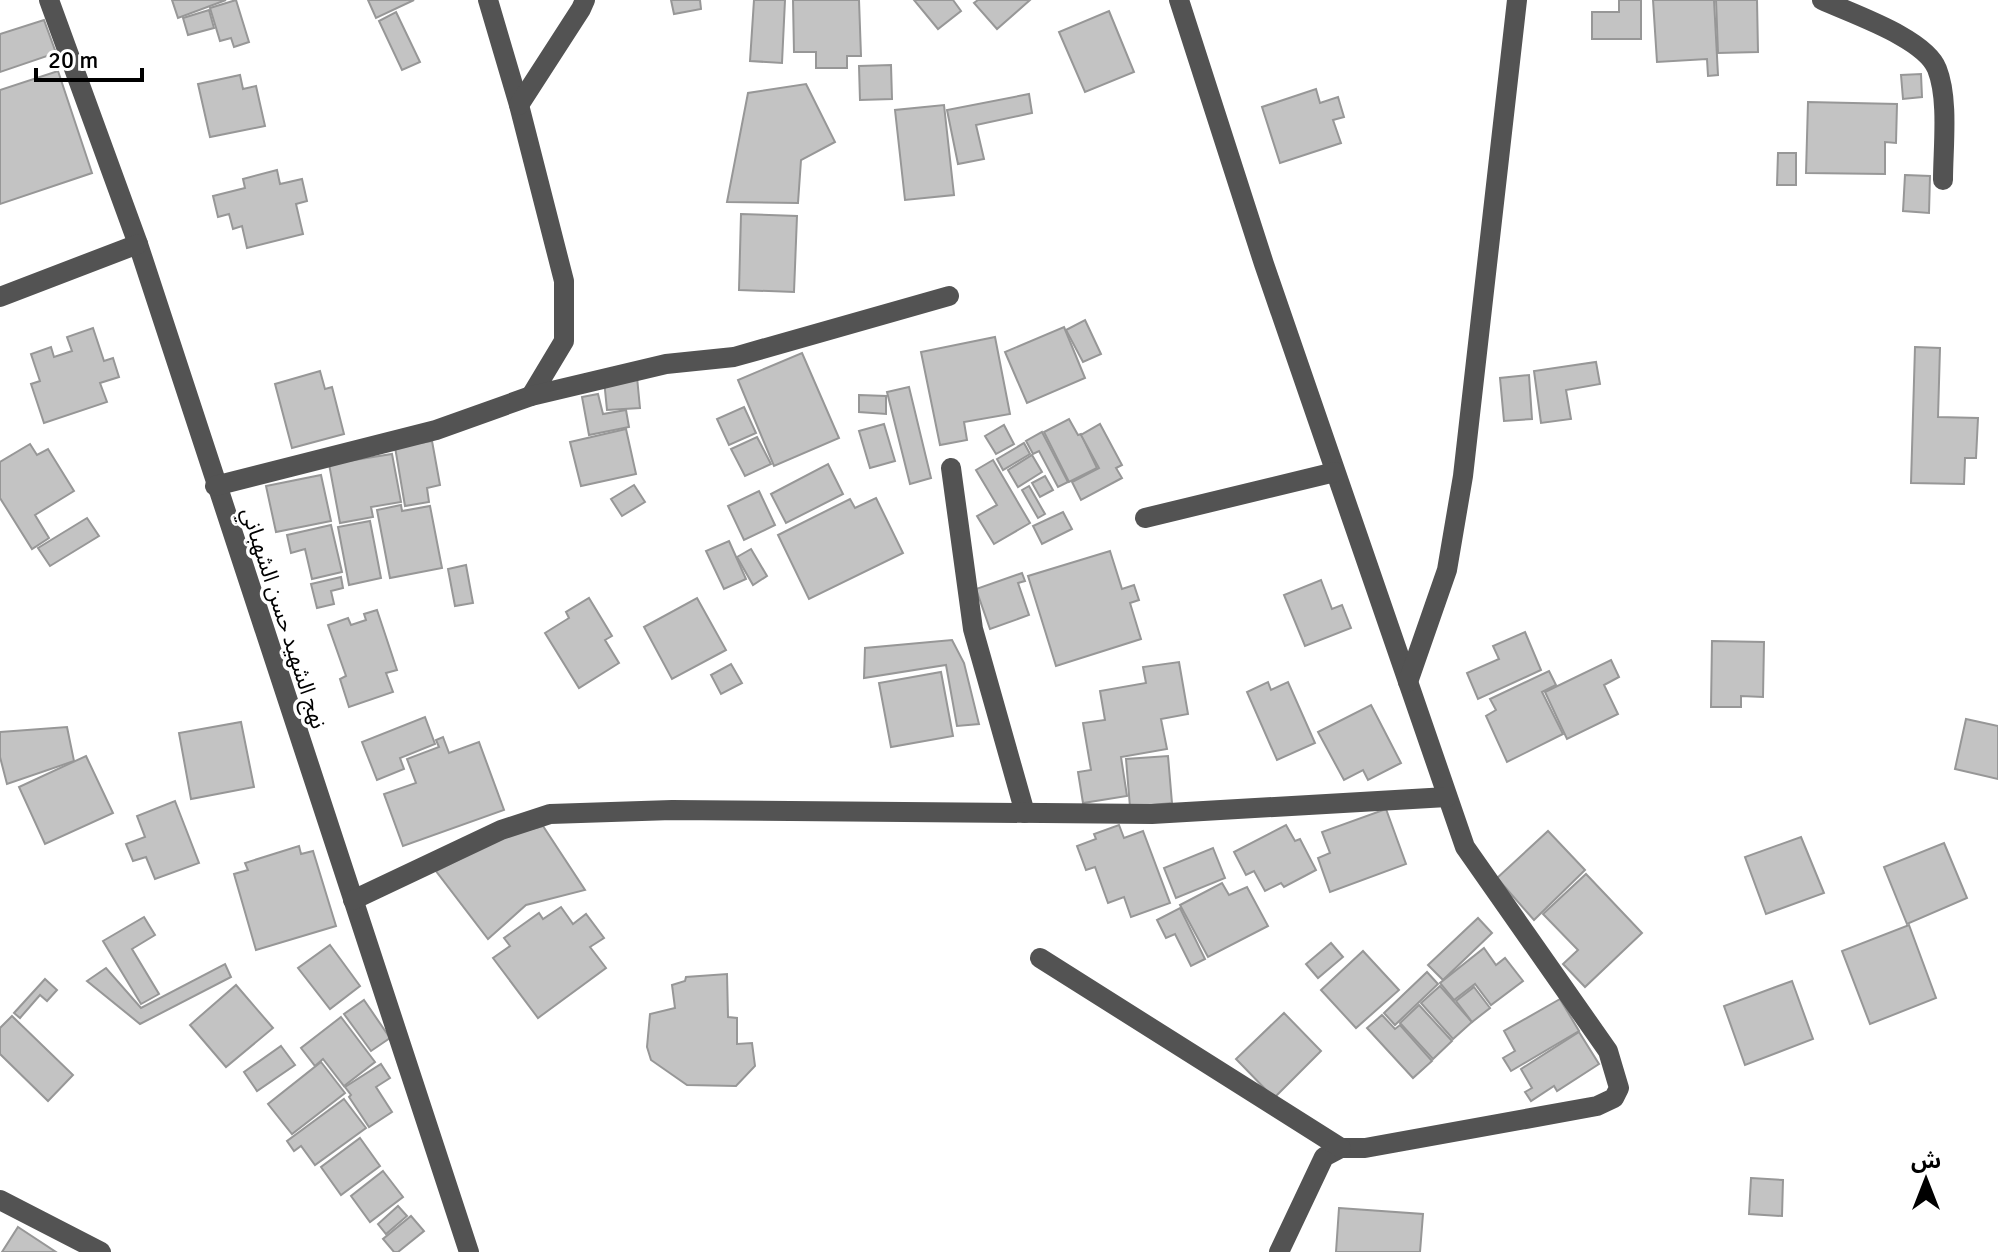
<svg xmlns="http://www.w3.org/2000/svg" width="1998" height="1252" font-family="Signika,'Noto Sans Arabic',sans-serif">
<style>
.building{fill:#c3c3c3;stroke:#979797;stroke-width:2}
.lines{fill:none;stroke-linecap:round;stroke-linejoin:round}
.minor{stroke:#535353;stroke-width:20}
.labels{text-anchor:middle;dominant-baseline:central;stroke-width:7;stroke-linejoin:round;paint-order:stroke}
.street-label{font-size:22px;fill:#000;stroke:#fff}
</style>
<rect width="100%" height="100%" fill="#fff"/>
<g class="building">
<path d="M172,0H226L178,18Z"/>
<path d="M236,0L249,42L234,47L231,38L220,41L210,8Z"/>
<path d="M368,0H414L376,18Z"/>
<path d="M671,0H700L701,9L674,14Z"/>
<path d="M754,0H785L782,63L750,61Z"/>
<path d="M793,0H859L861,56H847V68H816V52H794Z"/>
<path d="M914,0H953L961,11L938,29Z"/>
<path d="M978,0H1030L997,29L974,3Z"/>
<path d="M1619,0H1641V39H1592V12H1619Z"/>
<path d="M1653,0H1714L1718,75L1708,76L1707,59L1657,62Z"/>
<path d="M1716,0H1757L1758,52L1718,53Z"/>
<path d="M209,10L214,28L188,35L183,18Z"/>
<path d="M1109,11L1134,72L1085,92L1059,32Z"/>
<path d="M396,12L420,62L402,70L379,21Z"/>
<path d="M44,20L56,53L0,72V34Z"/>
<path d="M891,65L892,99L860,100L859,66Z"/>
<path d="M58,71L92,173L0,204V90Z"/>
<path d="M1921,74L1922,97L1903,99L1901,75Z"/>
<path d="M240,75L243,89L256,86L265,126L210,137L198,84Z"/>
<path d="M806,84L835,142L801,160L798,203L727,202L748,93Z"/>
<path d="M1316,89L1320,103L1338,97L1344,117L1333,120L1341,143L1280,163L1262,107Z"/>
<path d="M1029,94L1032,113L976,125L984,159L958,164L947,110Z"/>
<path d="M1808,102L1897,104L1896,143L1885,142V174L1806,173Z"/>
<path d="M944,105L954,195L905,200L895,110Z"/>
<path d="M1778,153H1796V185H1777Z"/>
<path d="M277,170L280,184L302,179L307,201L296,204L303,234L247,248L242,226L233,229L229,214L218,217L213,196L245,188L243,179Z"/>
<path d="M1905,175L1930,176L1929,213L1903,211Z"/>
<path d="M741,214L797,216L794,292L739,290Z"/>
<path d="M1085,320L1101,354L1083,362L1066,330Z"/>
<path d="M1064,327L1085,378L1027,403L1005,352Z"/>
<path d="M93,328L104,361L113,358L119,377L100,383L107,402L44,423L31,384L40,381L31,354L51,347L54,357L72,351L67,337Z"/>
<path d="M995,337L1010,414L964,422L967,440L940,445L921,352Z"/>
<path d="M1915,347L1940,348L1938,417L1978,418L1976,458H1965L1964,484L1911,483Z"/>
<path d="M802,353L839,438L774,466L738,380Z"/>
<path d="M1596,362L1600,384L1566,390L1571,419L1541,423L1534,371Z"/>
<path d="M320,371L325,389L332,387L344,434L292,448L275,384Z"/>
<path d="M1529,375L1532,419L1504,421L1500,378Z"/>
<path d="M637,377L640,408L607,410L604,380Z"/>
<path d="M909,387L931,478L910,484L887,392Z"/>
<path d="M598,394L603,414L626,410L629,427L589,435L582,397Z"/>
<path d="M859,395L886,396V414L859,412Z"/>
<path d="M744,407L756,433L729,445L717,419Z"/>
<path d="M1069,419L1078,435L1081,434L1097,468L1069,482L1044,432Z"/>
<path d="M884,424L895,461L870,468L859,431Z"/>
<path d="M1100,424L1122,465L1116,468L1122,478L1081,500L1072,482L1099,468L1081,435Z"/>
<path d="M1004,425L1014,444L996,454L985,436Z"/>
<path d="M626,429L636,474L581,486L570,442Z"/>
<path d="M1042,432L1068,482L1058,487L1039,451L1033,454L1026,441Z"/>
<path d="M757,437L771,464L745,476L731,449Z"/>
<path d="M432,441L440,485L427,488L429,502L405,506L395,447Z"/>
<path d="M1024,443L1030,454L1003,470L997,459Z"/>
<path d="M30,444L37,455L48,449L74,491L35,515L49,538L32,549L0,498V462Z"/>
<path d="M392,454L401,502L371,507L373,517L340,523L329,464Z"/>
<path d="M1032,455L1042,472L1018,487L1008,470Z"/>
<path d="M993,460L1030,523L994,544L977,516L997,505L976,470Z"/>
<path d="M828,464L843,494L786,523L771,494Z"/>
<path d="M321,475L331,521L276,532L266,486Z"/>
<path d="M1045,476L1053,490L1040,497L1032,483Z"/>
<path d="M634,485L645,502L622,516L611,499Z"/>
<path d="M1029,486L1045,514L1038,518L1022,490Z"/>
<path d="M759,491L775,525L744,540L728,506Z"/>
<path d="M876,498L903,553L809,599L778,535L850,499L855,508Z"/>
<path d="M401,505L402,511L430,506L442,568L390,578L377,510Z"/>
<path d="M1063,512L1072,529L1042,544L1033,526Z"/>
<path d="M87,518L99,536L50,566L38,548Z"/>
<path d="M370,521L381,578L349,585L338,527Z"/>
<path d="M331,525L342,572L312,579L305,549L291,553L287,535Z"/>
<path d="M729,541L746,579L724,589L706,551Z"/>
<path d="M751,549L767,576L753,585L737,557Z"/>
<path d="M1110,551L1122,589L1134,585L1139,600L1130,603L1141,639L1056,666L1028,576Z"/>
<path d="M466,565L473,603L455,606L448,569Z"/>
<path d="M1022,573L1025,581L1018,583L1029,615L990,629L976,589Z"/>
<path d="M341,577L343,588L331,591L334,604L317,608L311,584Z"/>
<path d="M1321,580L1332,609L1342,605L1351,628L1305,646L1284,595Z"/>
<path d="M589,598L612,636L605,640L619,663L579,688L545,633L569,618L566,612Z"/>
<path d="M697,598L726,650L672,679L644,627Z"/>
<path d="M377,610L397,670L386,673L393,692L349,707L340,679L346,676L328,625L348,618L351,625L366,620L364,614Z"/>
<path d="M1525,632L1541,670L1478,699L1467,673L1499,659L1493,646Z"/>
<path d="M952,640L964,663L979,724L957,726L946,665L864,678L865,648Z"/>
<path d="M1712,641L1764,642L1763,697L1741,696V707H1711Z"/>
<path d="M1611,660L1619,677L1604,685L1618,714L1567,739L1545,692Z"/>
<path d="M1179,662L1188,714L1161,719L1167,749L1121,757L1127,796L1083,803L1078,772L1091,770L1083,723L1105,720L1100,691L1146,683L1143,667Z"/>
<path d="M731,664L742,683L721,694L711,675Z"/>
<path d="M1549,671L1556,685L1542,692L1563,734L1507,762L1486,716L1496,710L1490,699Z"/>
<path d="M941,672L953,736L891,747L879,683Z"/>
<path d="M1268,682L1271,690L1288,682L1315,743L1277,760L1247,692Z"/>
<path d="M1371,705L1401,763L1368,780L1363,770L1344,780L1318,732Z"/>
<path d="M425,717L435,744L400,758L404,769L377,780L362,742Z"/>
<path d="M1966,719L1998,726V779L1955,769Z"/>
<path d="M241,722L254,787L191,799L179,733Z"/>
<path d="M67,727L74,761L7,784L0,757V732Z"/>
<path d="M443,737L449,753L479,742L504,810L403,846L384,794L416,783L407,759L439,747L436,740Z"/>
<path d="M86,756L113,813L45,844L19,787Z"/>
<path d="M1168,756L1172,803L1130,807L1126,759Z"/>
<path d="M175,801L199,863L155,879L146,857L133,861L126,844L145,837L137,816Z"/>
<path d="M1386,809L1406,864L1330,892L1318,858L1330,853L1322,832Z"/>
<path d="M1119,825L1124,838L1143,831L1170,903L1131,917L1124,897L1108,903L1095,867L1086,870L1077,846L1096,839L1094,834Z"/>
<path d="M1286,825L1295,841L1300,839L1316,870L1284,887L1281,883L1265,891L1254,871L1246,875L1234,852Z"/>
<path d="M543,826L585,890L526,905L488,939L436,871L502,837Z"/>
<path d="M1548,831L1585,870L1534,920L1497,878Z"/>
<path d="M1801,837L1824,893L1766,914L1745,857Z"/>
<path d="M1944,843L1967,898L1907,924L1884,867Z"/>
<path d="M299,846L301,854L313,851L336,926L256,950L234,874L248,870L245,863Z"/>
<path d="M1213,848L1225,878L1176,898L1164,868Z"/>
<path d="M1586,874L1642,933L1585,987L1563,964L1578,950L1543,914Z"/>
<path d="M1222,883L1229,895L1247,887L1268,926L1208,957L1180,905Z"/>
<path d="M561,907L573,924L586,914L604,938L590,947L606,968L538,1018L493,958L510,946L504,938L539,913L543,919Z"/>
<path d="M1180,908L1205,959L1191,966L1175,934L1166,938L1157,920Z"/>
<path d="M144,917L155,935L132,949L159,994L141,1004L103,941Z"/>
<path d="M1478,918L1492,933L1443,980L1428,965Z"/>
<path d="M1909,925L1936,998L1870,1024L1842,951Z"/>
<path d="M1331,943L1343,957L1318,978L1306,964Z"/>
<path d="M330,945L360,986L330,1009L298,968Z"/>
<path d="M1484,948L1496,965L1505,958L1523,981L1491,1005L1475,984L1454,1000L1440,983Z"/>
<path d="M1363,951L1399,990L1356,1028L1321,990Z"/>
<path d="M225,964L231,977L140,1024L87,981L106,968L141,1008Z"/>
<path d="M1427,972L1438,984L1395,1025L1384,1013Z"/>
<path d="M727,974L728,1017L737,1018V1044L752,1043L755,1066L736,1086L687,1085L651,1060L647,1047L650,1014L675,1008L672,985L685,981L686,977Z"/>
<path d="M45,979L57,990L47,1001L40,995L20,1018L14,1013Z"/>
<path d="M1792,981L1813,1039L1745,1065L1724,1006Z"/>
<path d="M236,985L273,1028L226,1067L190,1025Z"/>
<path d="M1440,986L1472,1022L1453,1039L1421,1003Z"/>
<path d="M1474,987L1490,1008L1472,1022L1456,1001Z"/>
<path d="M1560,999L1579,1031L1511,1071L1503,1058L1515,1051L1504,1031Z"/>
<path d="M364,1000L390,1038L371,1051L344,1014Z"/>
<path d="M1419,1005L1452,1041L1433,1059L1400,1023Z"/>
<path d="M1284,1013L1321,1051L1274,1098L1236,1059Z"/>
<path d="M1382,1015L1395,1029L1400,1025L1432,1061L1413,1078L1367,1028Z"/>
<path d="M12,1016L73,1075L48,1101L0,1054V1028Z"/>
<path d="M341,1017L375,1062L344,1086L323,1059L315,1066L301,1048Z"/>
<path d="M1579,1032L1599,1064L1557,1091L1554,1086L1531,1101L1525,1092L1532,1088L1521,1069Z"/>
<path d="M281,1046L295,1065L257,1091L244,1072Z"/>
<path d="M321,1062L345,1093L292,1134L268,1104Z"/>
<path d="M381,1064L390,1078L376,1087L392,1112L369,1127L349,1097L351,1095L345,1087Z"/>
<path d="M344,1099L366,1128L315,1165L301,1146L294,1151L287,1141Z"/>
<path d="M360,1138L380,1166L341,1195L321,1167Z"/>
<path d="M383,1171L403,1197L370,1222L351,1196Z"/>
<path d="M1751,1178L1783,1180L1782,1216L1749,1214Z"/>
<path d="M398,1206L407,1216L386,1234L378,1224Z"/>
<path d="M1339,1208L1423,1214L1420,1252H1336Z"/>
<path d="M411,1216L424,1231L398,1252H394L383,1239Z"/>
<path d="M18,1227L56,1252H2Z"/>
</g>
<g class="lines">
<g class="minor">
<path d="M49,0L138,244L469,1252"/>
<path d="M488,0L519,105L564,281V341L531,396"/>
<path d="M1179,0L1264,264L1465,847L1608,1051L1619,1088L1614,1098L1597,1106L1365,1148H1341L1324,1157L1279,1252"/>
<path d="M1822,0C1852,14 1925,38 1937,69C1949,99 1943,148 1943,180"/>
<path d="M519,105L581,9L585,0"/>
<path d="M0,297L138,244"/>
<path d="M951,468L973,629L1025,813"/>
<path d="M215,486L436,430L531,396L666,364L734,357L949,296"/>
<path d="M1145,518L1335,472"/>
<path d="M1408,682L1447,570L1463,476L1517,0"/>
<path d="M353,900L501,830L550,814L672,810L1152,814L1447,797"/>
<path d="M1040,958L1341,1148"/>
<path d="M0,1200L101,1252"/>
</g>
</g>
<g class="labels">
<g class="street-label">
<text transform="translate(284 618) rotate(72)">نهج الشهيد حسن الشهباني</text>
</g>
</g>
<g transform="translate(1926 1180)" stroke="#ffffff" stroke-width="6" paint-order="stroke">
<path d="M0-6L14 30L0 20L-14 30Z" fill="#000000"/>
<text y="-12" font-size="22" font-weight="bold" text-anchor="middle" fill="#000000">ش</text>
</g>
<path d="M36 68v12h106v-12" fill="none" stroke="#000000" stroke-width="4"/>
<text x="48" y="68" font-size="24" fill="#000000" stroke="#ffffff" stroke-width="6" paint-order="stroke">20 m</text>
</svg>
